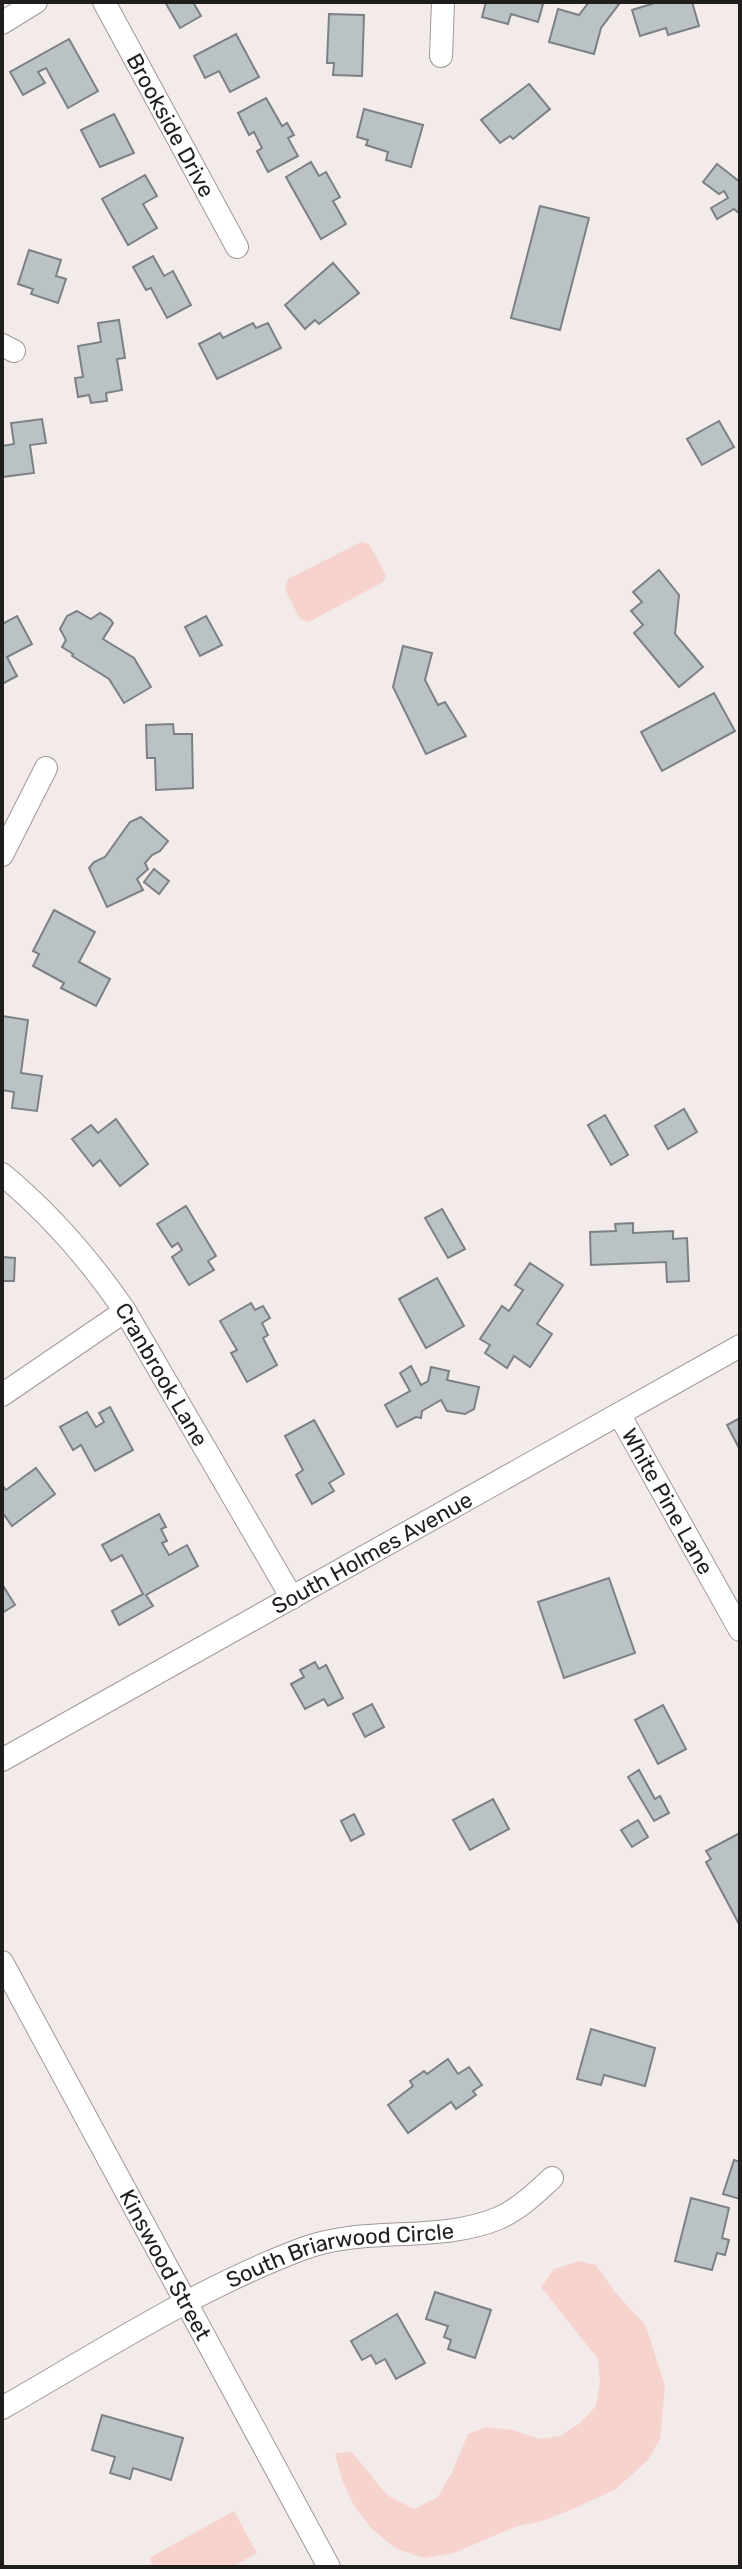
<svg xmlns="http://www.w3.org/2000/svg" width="742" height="2569" font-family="Rubik,sans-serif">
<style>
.green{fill:#f7d3cd}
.building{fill:#bbc2c5;stroke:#7b8185;stroke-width:2}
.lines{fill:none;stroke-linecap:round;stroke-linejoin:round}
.minor-casing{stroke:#a09998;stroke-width:24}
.minor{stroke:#fff;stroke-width:22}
.labels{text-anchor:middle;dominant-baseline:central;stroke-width:7;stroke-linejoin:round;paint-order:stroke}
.street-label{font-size:22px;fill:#201d1d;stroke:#fff9f7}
</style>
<rect width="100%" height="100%" fill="#f3ebea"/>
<g class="green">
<path d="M361,542L369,544L386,575L383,582L309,622L300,619L285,589L288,579Z"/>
<path d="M579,2261L596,2265L615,2292L646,2326L665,2386L660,2439L648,2460L616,2489L573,2509L539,2522L517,2526L454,2553L424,2558L396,2549L371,2528L354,2506L342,2480L335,2453L352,2452L387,2495L414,2509L438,2497L452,2472L468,2434L486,2427L513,2430L539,2439L560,2436L580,2423L596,2406L600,2383L598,2359L541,2287L554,2269Z"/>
<path d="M234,2511L257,2553L232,2567H154L149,2558Z"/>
</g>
<g class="building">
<path d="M165,2H193L201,16L180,28Z"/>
<path d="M486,2H538L543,4L538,22L511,14L508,24L482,17Z"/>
<path d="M589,2H615L619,4L601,28L594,54L549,42L558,9L579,15Z"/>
<path d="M692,2L699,26L668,35L666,28L640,36L632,10L658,2Z"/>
<path d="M329,14L364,15L362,76L333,75L334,63H327Z"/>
<path d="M236,34L259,77L230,92L219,71L205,78L194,56Z"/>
<path d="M69,39L98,91L68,108L46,68L38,72L45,83L23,95L10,72Z"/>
<path d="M529,84L550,109L513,139L510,136L500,143L481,120Z"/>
<path d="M266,98L282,126L287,123L294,135L288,138L298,156L268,172L257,151L262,148L254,132L249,135L238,113Z"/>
<path d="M364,109L423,125L411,167L386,160L388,152L366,145L368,140L357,137Z"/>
<path d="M114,114L134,153L100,167L81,130Z"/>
<path d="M311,162L319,176L326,172L340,197L333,201L346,224L321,239L286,177Z"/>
<path d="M717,164L740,182V214L734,209L717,219L711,208L728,198L724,191L719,194L703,182Z"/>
<path d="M145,175L157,196L143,204L157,228L128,245L102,199Z"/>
<path d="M540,206L589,218L560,330L511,318Z"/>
<path d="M29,250L61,260L56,276L66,279L58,303L31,294L33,289L18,284Z"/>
<path d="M153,256L164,276L173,271L191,305L167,318L151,288L146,290L133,267Z"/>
<path d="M333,263L359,293L319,324L315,320L305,329L285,305Z"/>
<path d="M119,320L125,358L117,359L122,390L106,393L107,401L91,403L89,395L78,397L75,378L83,377L78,346L101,342L98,323Z"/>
<path d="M253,323L256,328L268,323L281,348L217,379L199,344L220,333L223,338Z"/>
<path d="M42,419L46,443L30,445L34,473L2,477V446L14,444L11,423Z"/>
<path d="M719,421L734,447L702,465L687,439Z"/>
<path d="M659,570L679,595L675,634L703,667L679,687L634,633L643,625L631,611L642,602L633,592Z"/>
<path d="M77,611L91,619L100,613L110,619L113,623L103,639L134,658L151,687L124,703L109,679L72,656L73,654L62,647L66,640L60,629L67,616Z"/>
<path d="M17,616L32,644L7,657L17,676L2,684V624Z"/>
<path d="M206,616L222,645L200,656L185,627Z"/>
<path d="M403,646L432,653L425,680L438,705L445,702L466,736L426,754L393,687Z"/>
<path d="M714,693L735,731L662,771L641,732Z"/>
<path d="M173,724L174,734H192L193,788L156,790L155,758H147L146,725Z"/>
<path d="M141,817L168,841L160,851L152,855L145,863L148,869L137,879L143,890L107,907L89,868L94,862L105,857L130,822Z"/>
<path d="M154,869L169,881L159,894L144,882Z"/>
<path d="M54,910L95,932L79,962L110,979L96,1006L61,988L64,983L33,966L39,954L33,951Z"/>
<path d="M2,1016L28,1020L21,1073L42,1076L37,1111L12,1108L14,1092L2,1090Z"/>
<path d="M684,1109L697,1132L668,1149L655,1126Z"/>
<path d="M605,1115L628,1155L611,1165L588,1125Z"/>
<path d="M116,1119L148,1164L120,1186L100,1160L93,1166L72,1139L91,1125L98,1133Z"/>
<path d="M186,1206L216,1256L208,1261L214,1270L189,1285L172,1257L182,1250L178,1243L172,1247L157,1224Z"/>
<path d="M442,1209L465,1249L448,1258L425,1218Z"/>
<path d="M633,1223V1233L673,1231V1239L687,1238L689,1281L667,1282L666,1262L591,1265L590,1232L616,1231L615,1224Z"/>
<path d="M2,1257L15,1258L14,1281H2Z"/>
<path d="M530,1263L563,1285L537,1324L552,1334L530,1367L514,1356L507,1368L485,1353L490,1345L480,1339L502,1306L509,1311L523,1290L515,1285Z"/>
<path d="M437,1278L464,1326L426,1348L399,1299Z"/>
<path d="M251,1303L255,1310L263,1306L270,1318L262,1323L268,1335L263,1338L277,1365L247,1382L231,1353L237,1350L220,1321Z"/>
<path d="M411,1366L421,1385L428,1381L431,1367L449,1371L447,1380L479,1387L474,1409L465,1414L447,1411L441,1400L422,1411L421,1418L416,1417L397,1427L385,1405L410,1391L400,1373Z"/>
<path d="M110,1407L133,1450L95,1471L81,1445L73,1450L60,1427L87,1412L96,1427L104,1422L99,1413Z"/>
<path d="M740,1418V1450L727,1425Z"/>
<path d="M314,1420L344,1474L329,1483L334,1491L312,1504L296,1475L303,1470L285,1436Z"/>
<path d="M36,1468L55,1494L12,1526L2,1512V1485L6,1490Z"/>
<path d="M159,1514L166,1527L161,1529L167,1541L162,1543L169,1555L187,1545L198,1566L146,1595L153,1606L119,1625L112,1611L143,1594L122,1555L111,1561L102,1545Z"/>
<path d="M609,1578L635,1653L564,1678L538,1602Z"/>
<path d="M2,1584L15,1605L2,1613Z"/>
<path d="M315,1662L319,1669L326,1665L343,1698L328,1706L324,1699L305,1709L291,1684L304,1677L300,1670Z"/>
<path d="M372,1704L384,1727L365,1737L353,1714Z"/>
<path d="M663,1705L686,1749L658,1764L635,1720Z"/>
<path d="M639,1770L655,1799L660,1796L669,1813L654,1821L628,1777Z"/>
<path d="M493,1799L509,1829L470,1850L453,1820Z"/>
<path d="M354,1814L364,1834L351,1841L341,1821Z"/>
<path d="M638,1820L648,1837L632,1847L621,1830Z"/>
<path d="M740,1833V1924H739L706,1862L711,1859L706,1851Z"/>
<path d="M591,2029L655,2048L645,2086L604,2075L601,2085L577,2079Z"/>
<path d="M448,2059L458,2074L469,2067L482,2085L473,2091L476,2095L456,2109L451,2102L408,2133L388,2105L413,2086L410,2081L424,2071L427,2074Z"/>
<path d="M734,2160L740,2162V2199L723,2194Z"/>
<path d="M691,2198L729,2208L722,2238L729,2240L725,2255L717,2253L712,2270L675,2261Z"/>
<path d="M435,2292L491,2310L475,2358L448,2349L451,2340L444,2337L448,2326L426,2319Z"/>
<path d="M397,2314L425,2363L396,2379L385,2359L376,2364L371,2355L362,2360L351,2341Z"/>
<path d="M102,2415L183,2438L171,2480L133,2468L130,2479L110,2473L115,2457L92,2450Z"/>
</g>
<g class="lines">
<defs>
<g id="minor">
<path id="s1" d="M104,2L237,247"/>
<path d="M2,23L36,2"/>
<path d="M441,56L443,2"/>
<path d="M2,345L14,351"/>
<path d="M2,855L46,768"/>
<path id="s2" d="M2,1174C49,1213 90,1260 125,1311L292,1598"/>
<path d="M2,1395L125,1311"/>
<path id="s3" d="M619,1414L740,1630"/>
<path id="s4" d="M2,1760L740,1346"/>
<path id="s5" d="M2,1962L329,2567"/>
<path id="s6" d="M2,2408C100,2352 196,2289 302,2249C365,2225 437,2244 499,2218C519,2209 536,2193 552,2178"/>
</g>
</defs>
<use href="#minor" class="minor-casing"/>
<use href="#minor" class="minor"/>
</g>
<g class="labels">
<g class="street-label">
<text stroke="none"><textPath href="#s1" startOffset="140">Brookside Drive</textPath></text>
<text stroke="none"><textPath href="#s2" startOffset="258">Cranbrook Lane</textPath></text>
<text stroke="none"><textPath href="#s3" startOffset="100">White Pine Lane</textPath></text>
<text stroke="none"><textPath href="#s4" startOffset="424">South Holmes Avenue</textPath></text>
<text stroke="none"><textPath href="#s6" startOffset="376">South Briarwood Circle</textPath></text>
<text stroke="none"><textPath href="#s5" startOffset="344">Kinswood Street</textPath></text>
</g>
</g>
<rect width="742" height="2569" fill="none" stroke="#201d1d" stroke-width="8"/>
</svg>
